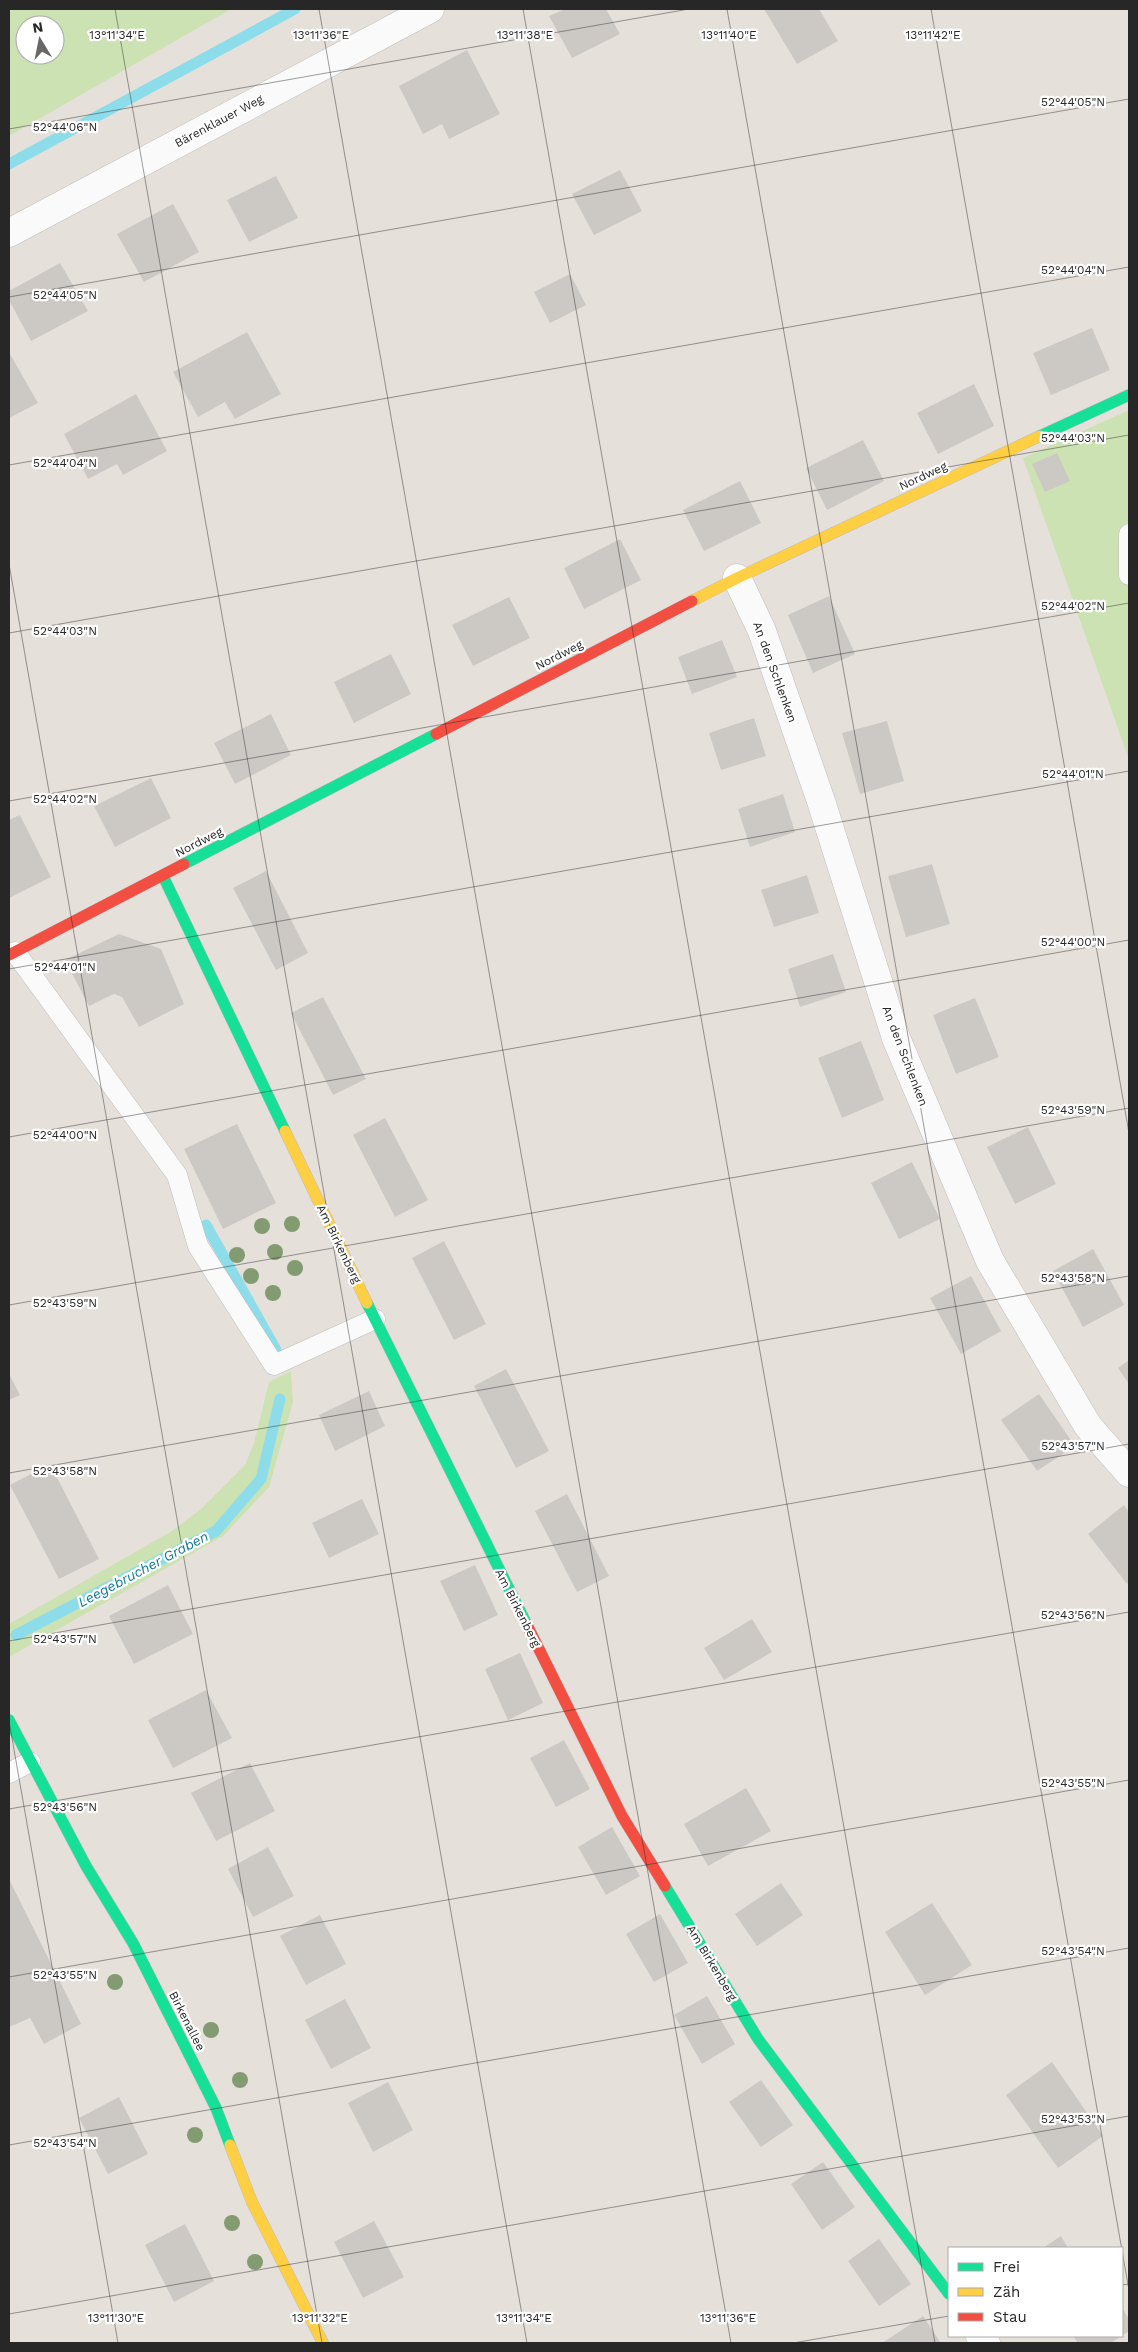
<svg xmlns="http://www.w3.org/2000/svg" width="1138" height="2352" font-family="'Work Sans',sans-serif">
<style>
.green{fill:#cce2b3;fill-rule:evenodd}
.lines{fill:none;stroke-linecap:round;stroke-linejoin:round}
.stream{stroke:#8ddcea;stroke-width:11}
.building{fill:#ccc9c5}
.lane-casing{stroke:#bfbdbd;stroke-width:21}
.street-casing{stroke:#bfbdbd;stroke-width:29}
.fast-casing{stroke:#bfbdbd;stroke-width:12}
.slow-casing{stroke:#bfbdbd;stroke-width:12}
.jam-casing{stroke:#bfbdbd;stroke-width:12}
.lane{stroke:#fbfafa;stroke-width:20}
.street{stroke:#fbfafa;stroke-width:28}
.fast{stroke:#16e098;stroke-width:11}
.slow{stroke:#ffcf43;stroke-width:11}
.jam{stroke:#f24e42;stroke-width:11}
.tree{fill:#829b70}
.ticks{fill:none;stroke:#272727;stroke-width:1;stroke-opacity:0.45}
.labels{text-anchor:middle;dominant-baseline:central;stroke-width:4.5;stroke-linejoin:round;paint-order:stroke}
.street-label{font-size:12px;fill:#272727;stroke:#fff}
.water-label{font-size:14px;font-style:italic;fill:#0b7697;stroke:#fff}
.ticks-label{font-size:12px;text-anchor:middle;fill:#272727;stroke:#fff;stroke-width:4.5;stroke-linejoin:round;paint-order:stroke}
</style>
<rect width="100%" height="100%" fill="#e6e0db"/>
<g class="green">
<path d="M9,9H231L9,136ZM25,25H55V55H25Z"/>
<path d="M1129,410V760L1023,458Z"/>
<path d="M291,1371L293,1402L269,1487L223,1536L9,1657V1624L172,1531L201,1509L245,1465L254,1443L269,1382Z"/>
</g>
<g class="lines">
<g class="stream">
<path d="M9,164L295,9"/>
<path d="M206,1225L276,1350"/>
<path d="M16,1635L216,1531L261,1479L280,1399"/>
</g>
</g>
<g class="building">
<path d="M565,9H606L620,34L572,58L549,16Z"/>
<path d="M764,9H819L838,41L797,64Z"/>
<path d="M467,50L500,114L449,139L442,124L423,134L399,86Z"/>
<path d="M620,170L642,211L594,235L572,194Z"/>
<path d="M276,176L298,218L249,242L227,200Z"/>
<path d="M173,204L199,252L144,282L117,234Z"/>
<path d="M60,263L88,311L31,341L9,300V291Z"/>
<path d="M570,274L586,305L550,323L534,292Z"/>
<path d="M1092,328L1110,370L1051,395L1033,353Z"/>
<path d="M247,332L281,394L235,419L225,402L198,417L173,372Z"/>
<path d="M10,354L38,403L9,418V355Z"/>
<path d="M974,384L994,426L938,454L917,413Z"/>
<path d="M136,394L167,451L123,475L117,464L88,479L64,434Z"/>
<path d="M863,440L884,481L827,510L806,468Z"/>
<path d="M1057,453L1070,481L1045,492L1032,464Z"/>
<path d="M740,481L761,523L704,551L683,510Z"/>
<path d="M620,539L641,580L584,609L564,568Z"/>
<path d="M829,596L855,654L813,673L788,615Z"/>
<path d="M509,597L530,638L473,666L452,625Z"/>
<path d="M722,640L737,677L692,694L678,657Z"/>
<path d="M391,654L411,694L354,723L334,682Z"/>
<path d="M271,714L291,755L235,784L214,743Z"/>
<path d="M754,718L766,756L721,770L709,733Z"/>
<path d="M887,721L904,781L860,794L842,733Z"/>
<path d="M151,778L171,818L115,847L94,806Z"/>
<path d="M783,794L795,832L750,847L738,809Z"/>
<path d="M20,815L51,877L9,898V820Z"/>
<path d="M932,864L950,924L906,937L888,876Z"/>
<path d="M266,871L308,953L276,970L233,888Z"/>
<path d="M807,875L819,913L774,927L761,890Z"/>
<path d="M119,934L161,949L184,1004L139,1027L122,997L114,994L89,1006L65,960Z"/>
<path d="M833,954L846,992L800,1007L788,969Z"/>
<path d="M323,997L366,1079L333,1095L291,1013Z"/>
<path d="M975,998L999,1057L956,1074L933,1015Z"/>
<path d="M861,1041L884,1100L842,1118L818,1058Z"/>
<path d="M385,1118L428,1200L395,1217L353,1135Z"/>
<path d="M237,1124L276,1203L223,1229L184,1149Z"/>
<path d="M1028,1127L1056,1184L1015,1204L987,1147Z"/>
<path d="M912,1162L940,1219L899,1239L871,1183Z"/>
<path d="M444,1241L486,1324L454,1340L412,1258Z"/>
<path d="M1093,1249L1124,1305L1083,1327L1053,1271Z"/>
<path d="M971,1276L1001,1331L961,1354L930,1298Z"/>
<path d="M1129,1360V1384L1118,1368Z"/>
<path d="M506,1369L549,1451L516,1468L474,1386Z"/>
<path d="M9,1374L20,1395L9,1400Z"/>
<path d="M369,1391L385,1426L335,1451L319,1415Z"/>
<path d="M1039,1394L1075,1446L1037,1471L1001,1420Z"/>
<path d="M50,1464L99,1559L59,1579L10,1485Z"/>
<path d="M567,1494L609,1576L577,1592L535,1511Z"/>
<path d="M362,1499L379,1534L329,1558L312,1523Z"/>
<path d="M1124,1505L1129,1512V1582L1127,1584L1088,1534Z"/>
<path d="M475,1565L498,1615L464,1631L440,1581Z"/>
<path d="M168,1585L193,1634L134,1664L109,1616Z"/>
<path d="M752,1619L772,1652L724,1680L704,1648Z"/>
<path d="M520,1653L543,1703L508,1720L485,1669Z"/>
<path d="M206,1690L232,1738L173,1768L148,1720Z"/>
<path d="M564,1740L590,1789L556,1807L530,1758Z"/>
<path d="M250,1763L275,1811L216,1841L191,1793Z"/>
<path d="M746,1788L771,1831L708,1866L684,1824Z"/>
<path d="M612,1827L640,1876L606,1895L578,1847Z"/>
<path d="M268,1847L294,1896L253,1917L228,1869Z"/>
<path d="M9,1879L81,2024L44,2044L30,2018L9,2027Z"/>
<path d="M781,1883L803,1915L757,1946L735,1914Z"/>
<path d="M932,1903L972,1965L925,1995L885,1932Z"/>
<path d="M660,1914L688,1963L654,1982L626,1934Z"/>
<path d="M320,1915L346,1964L306,1985L280,1936Z"/>
<path d="M707,1996L735,2044L702,2064L674,2015Z"/>
<path d="M345,1999L371,2048L331,2069L305,2020Z"/>
<path d="M1052,2062L1103,2136L1058,2168L1006,2095Z"/>
<path d="M761,2080L793,2125L761,2147L729,2102Z"/>
<path d="M388,2082L413,2130L373,2152L348,2103Z"/>
<path d="M119,2097L148,2154L108,2174L79,2118Z"/>
<path d="M823,2162L855,2207L822,2230L791,2184Z"/>
<path d="M374,2221L404,2277L363,2298L334,2242Z"/>
<path d="M185,2224L214,2281L174,2302L145,2245Z"/>
<path d="M1061,2236L1068,2248H1043Z"/>
<path d="M879,2239L911,2284L879,2306L848,2261Z"/>
<path d="M1122,2308L1129,2319V2331L1111,2343H1078L1073,2336H1122Z"/>
<path d="M923,2316L941,2343H882Z"/>
</g>
<g class="lines">
<defs>
<g id="lane">
<path d="M1129,534V575"/>
<path d="M15,952L177,1175L198,1246L274,1365L375,1319"/>
<path d="M9,1773L30,1762"/>
</g>
<g id="street">
<path d="M9,233L430,9"/>
<path d="M737,578L762,631L821,801L896,1038L990,1261L1088,1426L1129,1473"/>
<path d="M980,2336L986,2343"/>
</g>
<g id="fast">
<path d="M1040,436L1129,395"/>
<path d="M184,864L436,734"/>
<path d="M163,876L285,1131"/>
<path d="M367,1303L527,1625"/>
<path d="M9,1720L86,1866L133,1943L216,2108L230,2145"/>
<path d="M665,1886L758,2039L949,2294"/>
</g>
<g id="slow">
<path d="M692,601L737,578L1040,436"/>
<path d="M285,1131L367,1303"/>
<path d="M230,2145L252,2202L323,2343"/>
</g>
<g id="jam">
<path d="M436,734L692,601"/>
<path d="M9,955L184,864"/>
<path d="M527,1625L622,1816L665,1886"/>
</g>
</defs>
<use href="#lane" class="lane-casing"/>
<use href="#street" class="street-casing"/>
<use href="#fast" class="fast-casing"/>
<use href="#slow" class="slow-casing"/>
<use href="#jam" class="jam-casing"/>
<use href="#lane" class="lane"/>
<use href="#street" class="street"/>
<use href="#fast" class="fast"/>
<use href="#slow" class="slow"/>
<use href="#jam" class="jam"/>
</g>
<g class="tree">
<circle cx="292" cy="1224" r="8"/>
<circle cx="262" cy="1226" r="8"/>
<circle cx="275" cy="1252" r="8"/>
<circle cx="237" cy="1255" r="8"/>
<circle cx="295" cy="1268" r="8"/>
<circle cx="251" cy="1276" r="8"/>
<circle cx="273" cy="1293" r="8"/>
<circle cx="115" cy="1982" r="8"/>
<circle cx="211" cy="2030" r="8"/>
<circle cx="240" cy="2080" r="8"/>
<circle cx="195" cy="2135" r="8"/>
<circle cx="232" cy="2223" r="8"/>
<circle cx="255" cy="2262" r="8"/>
</g>
<path class="ticks" d="M115,9L527,2343M319,9L731,2343M523,9L935,2343M727,9L1129,2290M931,9L1129,1133M9,129L689,9M9,297L1129,99M9,465L1129,267M9,564L322,2343M9,633L1129,435M9,801L1129,603M9,969L1129,771M9,1137L1129,940M9,1305L1129,1108M9,1473L1129,1276M9,1641L1129,1444M9,1721L118,2343M9,1809L1129,1612M9,1977L1129,1780M9,2145L1129,1948M1122,2285L1129,2284M9,2314L1129,2116M793,2343L949,2316"/>
<g class="labels">
<g class="street-label">
<text transform="translate(219 121) rotate(-28)">Bärenklauer Weg</text>
<text transform="translate(923 476) rotate(-25)">Nordweg</text>
<text transform="translate(559 655) rotate(-27)">Nordweg</text>
<text transform="translate(775 672) rotate(70)">An den Schlenken</text>
<text transform="translate(199 842) rotate(-27)">Nordweg</text>
<text transform="translate(905 1056) rotate(69)">An den Schlenken</text>
<text transform="translate(339 1244) rotate(64)">Am Birkenberg</text>
<text transform="translate(518 1608) rotate(63)">Am Birkenberg</text>
<text transform="translate(712 1963) rotate(59)">Am Birkenberg</text>
<text transform="translate(187 2021) rotate(63)">Birkenallee</text>
</g>
<g class="water-label">
<text transform="translate(143 1569) rotate(-28)">Leegebrucher Graben</text>
</g>
</g>
<g class="ticks-label">
<text x="117" y="39">13°11'34"E</text>
<text x="321" y="39">13°11'36"E</text>
<text x="525" y="39">13°11'38"E</text>
<text x="729" y="39">13°11'40"E</text>
<text x="933" y="39">13°11'42"E</text>
<text x="1073" y="106">52°44'05"N</text>
<text x="65" y="131">52°44'06"N</text>
<text x="1073" y="274">52°44'04"N</text>
<text x="65" y="299">52°44'05"N</text>
<text x="1073" y="442">52°44'03"N</text>
<text x="65" y="467">52°44'04"N</text>
<text x="1073" y="610">52°44'02"N</text>
<text x="65" y="635">52°44'03"N</text>
<text x="1073" y="778">52°44'01"N</text>
<text x="65" y="803">52°44'02"N</text>
<text x="1073" y="946">52°44'00"N</text>
<text x="65" y="971">52°44'01"N</text>
<text x="1073" y="1114">52°43'59"N</text>
<text x="65" y="1139">52°44'00"N</text>
<text x="1073" y="1282">52°43'58"N</text>
<text x="65" y="1307">52°43'59"N</text>
<text x="1073" y="1450">52°43'57"N</text>
<text x="65" y="1475">52°43'58"N</text>
<text x="1073" y="1619">52°43'56"N</text>
<text x="65" y="1643">52°43'57"N</text>
<text x="1073" y="1787">52°43'55"N</text>
<text x="65" y="1811">52°43'56"N</text>
<text x="1073" y="1955">52°43'54"N</text>
<text x="65" y="1979">52°43'55"N</text>
<text x="1073" y="2123">52°43'53"N</text>
<text x="65" y="2147">52°43'54"N</text>
<text x="116" y="2322">13°11'30"E</text>
<text x="320" y="2322">13°11'32"E</text>
<text x="524" y="2322">13°11'34"E</text>
<text x="728" y="2322">13°11'36"E</text>
</g>
<rect width="1138" height="2352" fill="none" stroke="#272727" stroke-width="20"/>
<rect x="948" y="2247" width="175" height="90" fill="#ffffff" stroke="#a9a9a9"/>
<rect x="958" y="2263" width="25" height="8" fill="#16e098" stroke="#a9a9a9"/>
<text x="993" y="2272" font-size="15" fill="#272727">Frei</text>
<rect x="958" y="2288" width="25" height="8" fill="#ffcf43" stroke="#a9a9a9"/>
<text x="993" y="2297" font-size="15" fill="#272727">Zäh</text>
<rect x="958" y="2313" width="25" height="8" fill="#f24e42" stroke="#a9a9a9"/>
<text x="993" y="2322" font-size="15" fill="#272727">Stau</text>
<g transform="translate(40 40) rotate(350)"><circle r="24" fill="#ffffff" stroke="#a9a9a9"/>
<path d="M0-4L9 19L0 12L-9 19Z" fill="#6a6866"/>
<text y="-8" font-size="14" font-weight="bold" text-anchor="middle" fill="#272727">N</text>
</g>
</svg>
